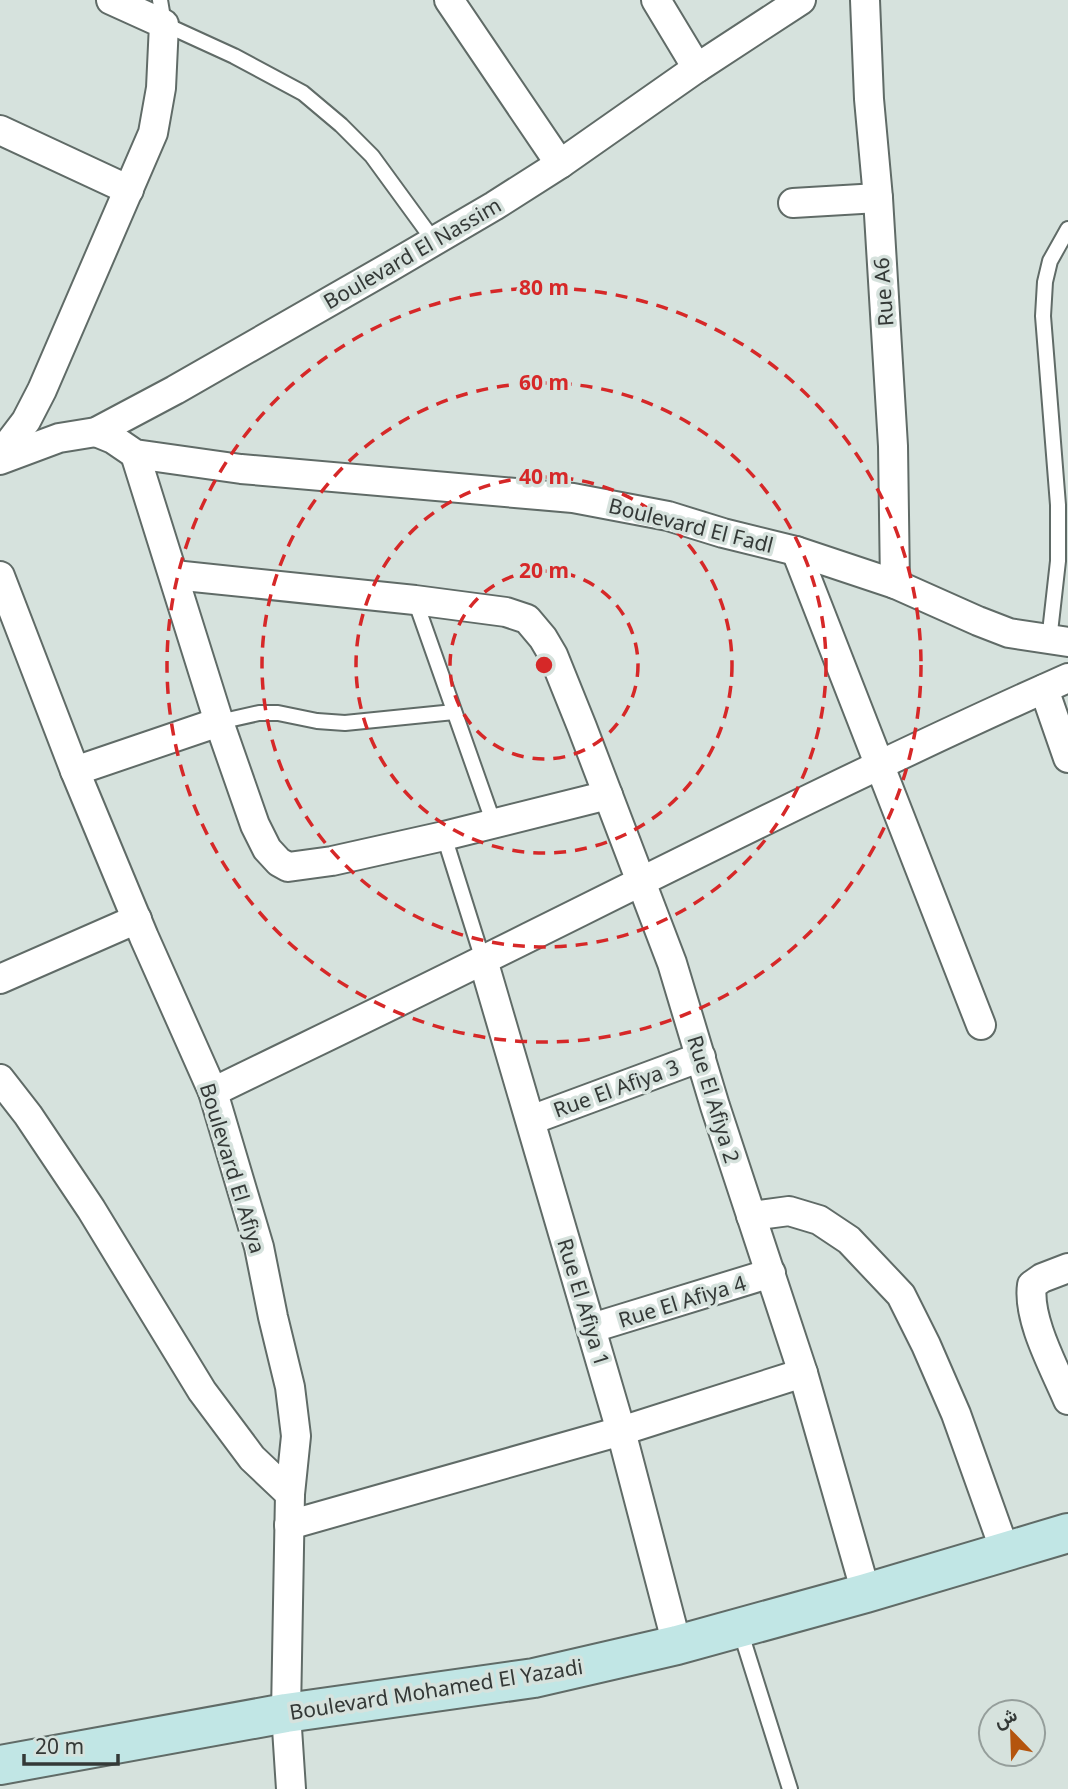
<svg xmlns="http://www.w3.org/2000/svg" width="1068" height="1789" font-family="'Noto Sans',Vazirmatn,sans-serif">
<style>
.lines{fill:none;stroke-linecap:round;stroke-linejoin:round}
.lane-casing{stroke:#606b67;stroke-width:18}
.street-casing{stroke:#606b67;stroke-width:32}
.secondary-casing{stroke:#606b67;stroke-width:42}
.lane{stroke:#fff;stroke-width:14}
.street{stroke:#fff;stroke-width:28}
.secondary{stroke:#c1e6e5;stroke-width:38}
.ring{fill:none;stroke:#d62828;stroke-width:3.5;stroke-dasharray:12 9}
.labels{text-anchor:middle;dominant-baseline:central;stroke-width:7;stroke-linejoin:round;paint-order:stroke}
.street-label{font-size:21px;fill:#343937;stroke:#d6e2dd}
.centre{fill:#d62828;stroke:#d6e2dd;stroke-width:3.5}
.ring-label{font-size:21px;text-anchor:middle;font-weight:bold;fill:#d62828;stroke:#d6e2dd;stroke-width:7;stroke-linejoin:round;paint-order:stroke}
</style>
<rect width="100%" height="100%" fill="#d6e2dd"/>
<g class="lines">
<defs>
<g id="lane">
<path d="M160,0L164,24L234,56L303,93L341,125L372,156L434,241"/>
<path d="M415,600L494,824"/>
<path d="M1049,641L1058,561V505L1043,316L1045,282L1050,261L1068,229"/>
<path d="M219,722L259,713H278L317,721L345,723L454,712"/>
<path d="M444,836L483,960"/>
<path d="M740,1630L790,1789"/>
</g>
<g id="street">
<path d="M449,0L560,164"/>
<path d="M656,0L697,68"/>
<path d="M865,0L869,99L878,198L893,446L895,584"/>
<path d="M0,130L129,190"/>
<path d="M793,203L878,198"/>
<path d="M96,432L113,439L135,454L241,469L573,498L668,516L723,533L796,551L895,584L978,621L1009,633L1068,642"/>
<path d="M135,454L219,722L255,825L267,849L279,862L288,867L332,861L444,836L608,795"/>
<path d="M0,455L26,421L42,390L153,133L161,88L164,24L111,0"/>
<path d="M0,460L59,438L96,432L175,390L388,268L494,206L560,164L697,68L801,0"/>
<path d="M796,551L981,1025"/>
<path d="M174,575L415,600L506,612L527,619L543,638L553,655L582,727L672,963L715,1106L803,1373L866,1593"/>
<path d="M0,576L75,771L144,937L213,1092L259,1247L273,1317L290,1387L296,1436L290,1494L286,1713L291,1789"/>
<path d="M1044,689L1068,758"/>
<path d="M75,771L219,722"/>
<path d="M483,960L621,1431L677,1645"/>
<path d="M0,979L137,919"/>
<path d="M0,1079L28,1115L91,1209L202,1391L252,1458L290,1494"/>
<path d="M213,1092C303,1048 393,1005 483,960C677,864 870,766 1068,678"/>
<path d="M531,1120L701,1057"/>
<path d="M751,1216L789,1211L819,1220L849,1240L901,1295L926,1345L956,1414L1005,1551"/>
<path d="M1068,1268L1042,1278L1032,1285C1027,1319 1055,1369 1068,1400"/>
<path d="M592,1328L771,1273"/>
<path d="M289,1525L621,1431L803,1373"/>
</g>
<path id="secondary" d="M0,1765L286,1713L534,1678L677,1645L866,1593L1068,1533"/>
</defs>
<use href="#lane" class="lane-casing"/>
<use href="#street" class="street-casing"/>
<use href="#secondary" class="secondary-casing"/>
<use href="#lane" class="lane"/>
<use href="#street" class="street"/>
<use href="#secondary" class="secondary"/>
</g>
<g class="ring">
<circle cx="544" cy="665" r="94"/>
<circle cx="544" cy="665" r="188"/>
<circle cx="544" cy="665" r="282"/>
<circle cx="544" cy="665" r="377"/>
</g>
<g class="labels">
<g class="street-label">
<text transform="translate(412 253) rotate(-30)">Boulevard El Nassim</text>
<text transform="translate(883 292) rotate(-94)">Rue A6</text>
<text transform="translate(691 525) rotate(14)">Boulevard El Fadl</text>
<text transform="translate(616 1088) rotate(-20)">Rue El Afiya 3</text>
<text transform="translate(714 1099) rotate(73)">Rue El Afiya 2</text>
<text transform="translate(233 1168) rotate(73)">Boulevard El Afiya</text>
<text transform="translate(682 1301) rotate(-17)">Rue El Afiya 4</text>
<text transform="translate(584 1302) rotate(73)">Rue El Afiya 1</text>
<text transform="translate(436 1689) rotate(-9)">Boulevard Mohamed El Yazadi</text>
</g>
</g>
<circle cx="544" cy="665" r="10" class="centre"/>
<g class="ring-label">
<text x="544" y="295">80 m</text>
<text x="544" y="390">60 m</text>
<text x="544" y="484">40 m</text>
<text x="544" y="578">20 m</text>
</g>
<g transform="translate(1012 1733) rotate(337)"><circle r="33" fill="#d6e2dd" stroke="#959e9b" stroke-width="2"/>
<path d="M0-5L12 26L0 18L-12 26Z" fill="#b4540e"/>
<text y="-10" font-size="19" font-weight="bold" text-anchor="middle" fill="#343937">ش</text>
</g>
<path d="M24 1754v10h94v-10" fill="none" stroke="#343937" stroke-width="3.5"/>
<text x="35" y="1754" font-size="21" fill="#343937" stroke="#d6e2dd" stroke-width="5" paint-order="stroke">20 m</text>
</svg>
